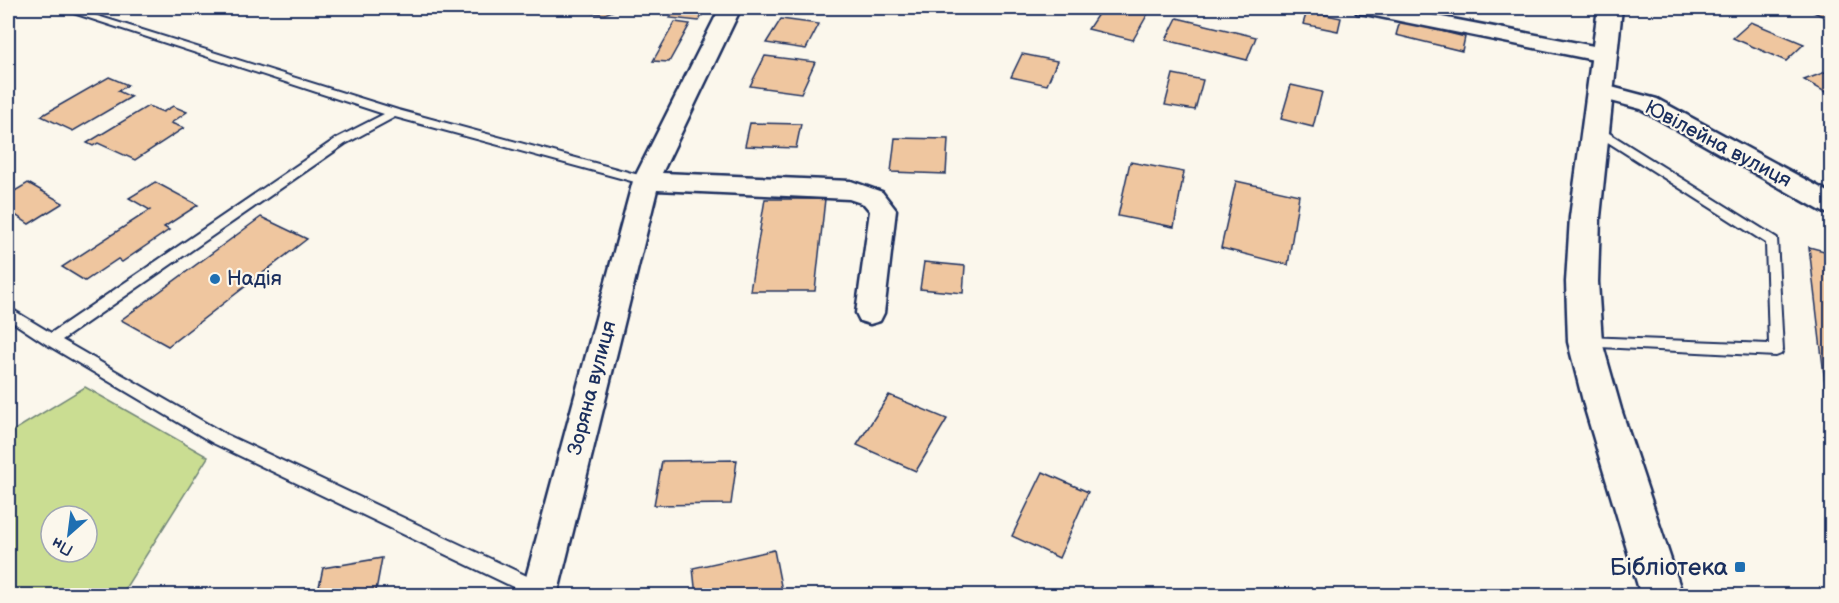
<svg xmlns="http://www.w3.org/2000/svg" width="1839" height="603" font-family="'Balsamiq Sans',sans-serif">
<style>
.green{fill:#cadd92;stroke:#728678;stroke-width:1.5;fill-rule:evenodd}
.building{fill:#efc69f;stroke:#1b2f5e;stroke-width:1.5}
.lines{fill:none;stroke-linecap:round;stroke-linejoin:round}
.service-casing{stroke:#1b2f5e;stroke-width:4}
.minor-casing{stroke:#1b2f5e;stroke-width:5}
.primary-casing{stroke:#1b2f5e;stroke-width:5}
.service{fill:#fbf7ec;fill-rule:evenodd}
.minor{fill:#fbf7ec;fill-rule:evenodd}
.primary{fill:#fbf7ec;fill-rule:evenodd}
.poi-dot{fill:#1f6fb2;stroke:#fbf7ec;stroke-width:2}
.labels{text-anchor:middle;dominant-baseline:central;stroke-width:4.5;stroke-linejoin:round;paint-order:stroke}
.street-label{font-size:20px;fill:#1b2f5e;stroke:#fbf7ec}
.poi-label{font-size:20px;fill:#1b2f5e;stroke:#fbf7ec;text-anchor:start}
.near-poi-label{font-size:24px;fill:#1b2f5e;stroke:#fbf7ec;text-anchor:end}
</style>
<rect width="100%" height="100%" fill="#fbf7ec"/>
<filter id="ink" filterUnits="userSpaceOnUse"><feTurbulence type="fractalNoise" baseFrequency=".0167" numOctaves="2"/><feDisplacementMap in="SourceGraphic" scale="12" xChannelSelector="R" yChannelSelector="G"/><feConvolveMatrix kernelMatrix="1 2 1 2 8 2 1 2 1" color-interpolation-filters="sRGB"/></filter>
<g filter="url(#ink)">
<path class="green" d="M85,387L208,457L121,595H8V434ZM51,516H87V552H51Z"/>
<g class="building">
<path d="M587,8H620L605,14L593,13Z"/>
<path d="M676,8H706L699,21L670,18Z"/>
<path d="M1102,8H1139L1150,10L1133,40L1088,29Z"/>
<path d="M1805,8H1832V19L1831,20Z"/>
<path d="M1307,11L1341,18L1338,31L1303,24Z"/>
<path d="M1177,18L1256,37L1247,60L1166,40Z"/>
<path d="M781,19L819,24L806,49L766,43Z"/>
<path d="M1400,21L1465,37L1462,51L1396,35Z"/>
<path d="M675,22L690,24L669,62L653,61Z"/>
<path d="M1751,22L1804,44L1786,61L1733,38Z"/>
<path d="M1022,54L1057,61L1047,85L1011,77Z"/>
<path d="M765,56L815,62L801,93L750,86Z"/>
<path d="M1831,70L1832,96L1804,80Z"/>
<path d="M1173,74L1203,80L1195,110L1165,105Z"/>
<path d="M109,77L128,85L118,91L131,97L73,131L41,116Z"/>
<path d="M1291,85L1322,92L1313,127L1281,119Z"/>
<path d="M148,106L163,112L173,106L187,112L171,123L184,128L135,160L98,143L93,146L87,143Z"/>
<path d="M750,123L801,124L796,148L745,146Z"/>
<path d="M895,138L948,139L946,174L891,172Z"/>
<path d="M1130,162L1184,172L1174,227L1118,216Z"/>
<path d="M1236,181L1299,195L1288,265L1221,248Z"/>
<path d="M155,182L198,205L164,227L169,230L122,262L118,259L85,281L62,267L150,210L129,198Z"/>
<path d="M28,183L63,203L29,224L8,210V195Z"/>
<path d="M765,199H825L815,291H750Z"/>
<path d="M261,217L307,239L168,346L121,320Z"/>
<path d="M1809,247L1832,253V394L1826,392Z"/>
<path d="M924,262L965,266L963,293L920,289Z"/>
<path d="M889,395L947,419L916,471L857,445Z"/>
<path d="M737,460L731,504L654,505L662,461Z"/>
<path d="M1043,472L1088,492L1059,558L1012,536Z"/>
<path d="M774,550L783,596H696L693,568Z"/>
<path d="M382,558L375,596H317L323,568Z"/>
</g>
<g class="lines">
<defs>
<g id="service">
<path d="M58,8H72L398,110L650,178L652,181L646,185L395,117L345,144L62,340L223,433L546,585L548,591L546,596H532L213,443L46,344L8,319V307L51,333L337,138L384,114Z"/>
<path d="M1596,125L1777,238L1783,350L1781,354L1776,356L1580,346L1578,342L1580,338L1585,337L1769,344L1766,243L1592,132V126Z"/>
</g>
<g id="minor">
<path d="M720,8H741L662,173L851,181L882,192L896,210L884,313L880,321L870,324L860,321L856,313L870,211L864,204L849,199L657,190L557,596H521L633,181Z"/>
<path d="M1355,8H1395L1604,48L1612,50L1615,55L1612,60L1604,62L1365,14L1357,13Z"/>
<path d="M1600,84L1657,99L1832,194V215L1823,212L1641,109L1592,96L1588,91L1592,86Z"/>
</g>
<path id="primary" d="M1598,8H1622L1600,217L1598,282L1602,342L1621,409L1683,596H1641L1585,409L1568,342L1566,282L1570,217Z"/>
</defs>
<use href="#service" class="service-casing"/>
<use href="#minor" class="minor-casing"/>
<use href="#primary" class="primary-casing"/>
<use href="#service" class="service"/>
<use href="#minor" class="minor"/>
<use href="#primary" class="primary"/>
</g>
</g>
<g class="poi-dot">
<circle cx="215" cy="279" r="6"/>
<rect x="1734" y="561" width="12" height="12" rx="3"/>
</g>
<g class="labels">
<g class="street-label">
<text transform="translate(1718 144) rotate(28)">Ювілейна вулиця</text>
<text transform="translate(592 388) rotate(-75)">Зоряна вулиця</text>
</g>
<g class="poi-label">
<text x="227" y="279">Надія</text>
</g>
<g class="near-poi-label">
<text x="1728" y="567">Бібліотека</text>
</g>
</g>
<rect width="1839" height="603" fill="none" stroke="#fbf7ec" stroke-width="30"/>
<rect x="15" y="15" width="1809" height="573" fill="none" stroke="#1b2f5e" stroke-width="2" filter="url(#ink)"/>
<g transform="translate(69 534) rotate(208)"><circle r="28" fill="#fbf7ec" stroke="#a1a7b3" stroke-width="1.5"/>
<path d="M0-4.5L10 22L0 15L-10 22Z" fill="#1f6fb2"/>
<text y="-9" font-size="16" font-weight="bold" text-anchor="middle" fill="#1b2f5e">Пн</text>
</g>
</svg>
